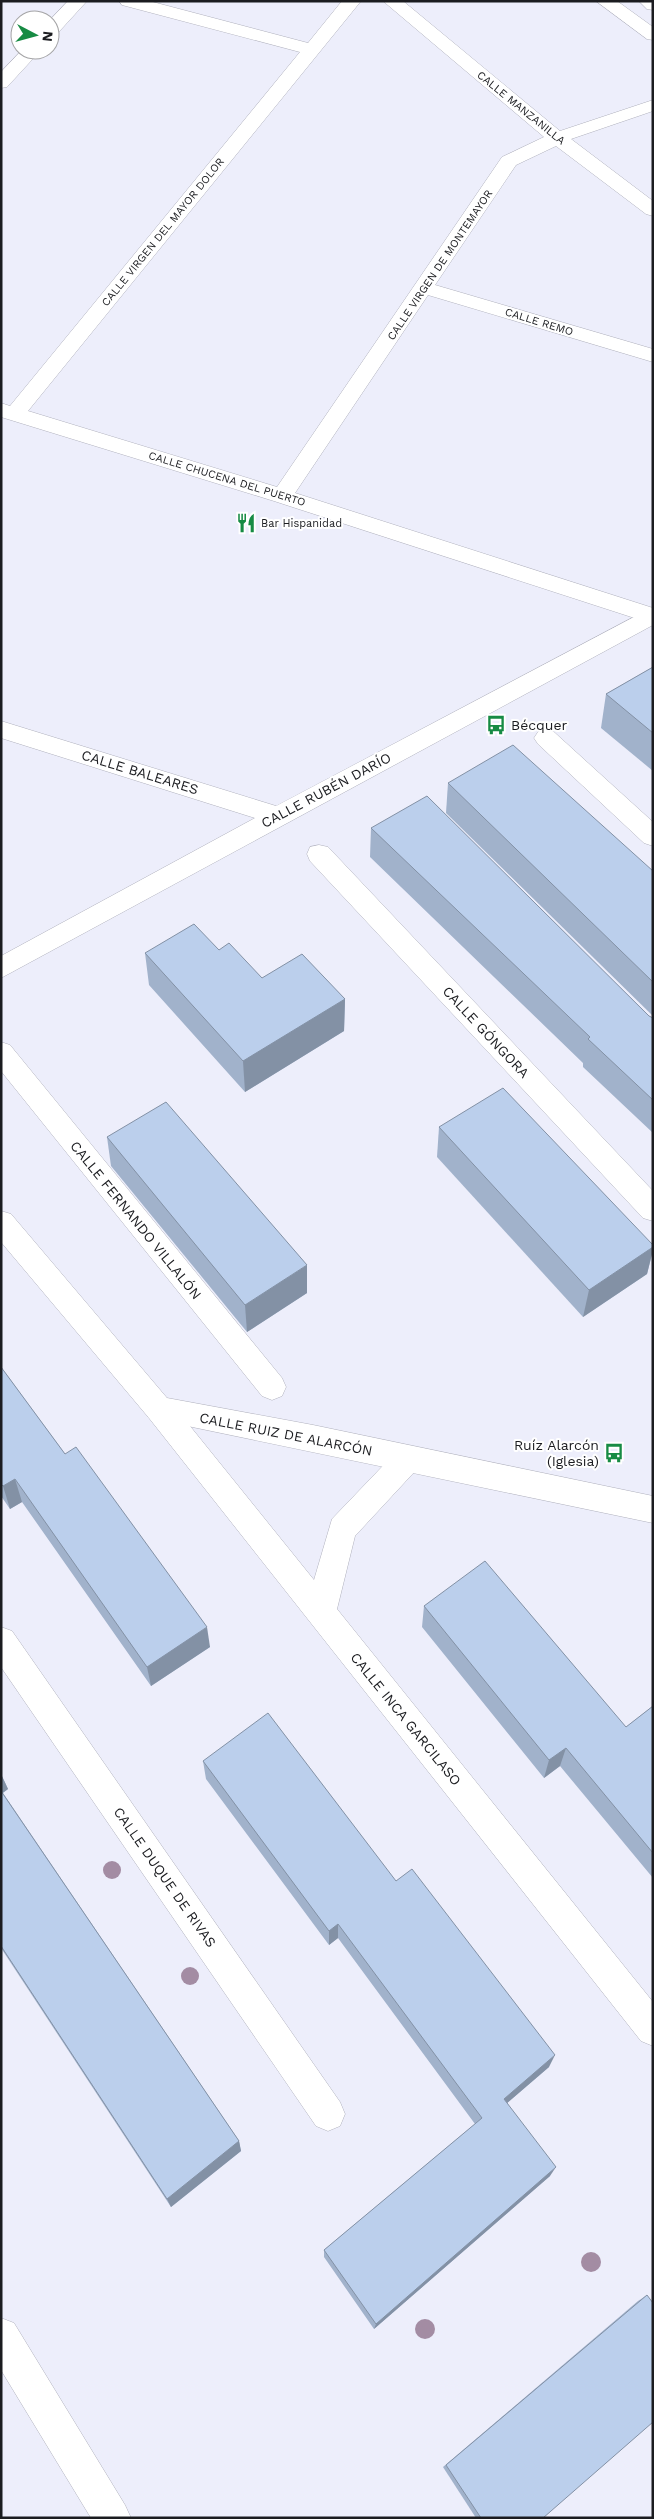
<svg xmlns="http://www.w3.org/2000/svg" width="654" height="2519" font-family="'Work Sans',sans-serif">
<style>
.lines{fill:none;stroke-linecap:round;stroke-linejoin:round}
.street-casing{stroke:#b0b1bd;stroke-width:1}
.secondary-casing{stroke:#b0b1bd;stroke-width:1}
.street{fill:#fff;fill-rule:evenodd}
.secondary{fill:#fff;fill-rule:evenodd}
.tree{fill:#a38ca3}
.wall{fill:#a1b2cb}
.shaded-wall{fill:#8391a5}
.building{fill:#bbcfec;stroke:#8391a5}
.labels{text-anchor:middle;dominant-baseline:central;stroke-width:4;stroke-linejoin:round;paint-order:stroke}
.far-street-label{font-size:11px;fill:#1b1c20;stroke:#fff}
.far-poi-label{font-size:11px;fill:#1b1c20;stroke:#fff;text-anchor:start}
.poi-label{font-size:14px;fill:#1b1c20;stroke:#fff;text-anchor:start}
.street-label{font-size:14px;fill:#1b1c20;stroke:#fff}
</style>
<rect width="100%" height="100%" fill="#edeefb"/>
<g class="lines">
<defs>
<g id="street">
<path d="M68,1H87L56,35L50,36V20Z"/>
<path d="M119,1H149L308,43L342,1H361L28,411L277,487L502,157L544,137L383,1H403L560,131L653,100V111L571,139L653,201V216L646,214L556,146L516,165L435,285L653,349V362L428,295L295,493L653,608V624L274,501L1,417V403L10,406L300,52L122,5Z"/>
<path d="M22,50H41L7,87L1,88V72Z"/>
<path d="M546,729L554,732L653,822V846L644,843L538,744L534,738L538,732Z"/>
<path d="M319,845L328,847L653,1191V1221L643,1218L310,861L307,854L310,847Z"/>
<path d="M1,1042L10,1045L282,1378L286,1387L282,1396L272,1400L262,1396L1,1071Z"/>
<path d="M159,1396L169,1400L314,1580L332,1519L398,1450L408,1446L418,1450L423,1459L418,1468L355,1536L337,1609L653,2002V2046L641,2041L149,1418L145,1409L149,1400Z"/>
<path d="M1,1627L12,1631L340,2102L345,2114L340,2126L328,2131L316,2126L1,1667Z"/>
</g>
<g id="secondary">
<path d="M596,1H617L653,27V40L647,39Z"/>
<path d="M639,1H653V10L647,9Z"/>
<path d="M653,607V625L1,978V956L255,818L1,738V721L276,806Z"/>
<path d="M1,1211L11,1214L167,1398L313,1425L653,1496V1523L149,1418L1,1242Z"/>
<path d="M1,2318L14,2323L125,2505L131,2518H91L1,2370Z"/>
</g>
</defs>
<use href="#street" class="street-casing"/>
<use href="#secondary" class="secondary-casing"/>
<use href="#street" class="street"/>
<use href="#secondary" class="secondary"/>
</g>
<g class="tree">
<circle cx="112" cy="1870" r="9"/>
<circle cx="190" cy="1976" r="9"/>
<circle cx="591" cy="2262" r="10"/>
<circle cx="425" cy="2329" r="10"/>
</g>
<g class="wall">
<path d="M653,667V771L601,728L606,694Z"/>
<path d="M448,783L653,871V1016L446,813Z"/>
<path d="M371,828L649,1016L653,1018V1133L583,1067V1063L370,857Z"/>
<path d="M219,950L262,978L345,999L344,1031L245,1092L149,985L145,953Z"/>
<path d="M439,1127L653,1245V1250L647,1274L583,1317L437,1157Z"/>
<path d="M107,1137L307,1293L247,1332L111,1166Z"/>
<path d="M1,1367L65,1454L210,1647L151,1686L22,1502L10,1509L1,1496Z"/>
<path d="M424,1606L626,1727L653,1706V1878L560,1766L544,1778L422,1627Z"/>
<path d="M203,1761L396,1881L549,2067L507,2103L550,2176L374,2329L324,2257V2250L475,2124L338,1938L329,1945L206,1779Z"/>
<path d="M1,1774L8,1789L3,1793L239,2141L241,2151L171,2207L1,1948Z"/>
<path d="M647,2295L543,2518H476L443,2467L638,2301Z"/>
</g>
<g class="shaded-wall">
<path d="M345,999L344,1031L245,1092L243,1061Z"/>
<path d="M653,1247V1250L647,1274L583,1317L589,1290Z"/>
<path d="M307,1265V1293L247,1332L245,1305Z"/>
<path d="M15,1479L22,1502L10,1509L3,1486Z"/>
<path d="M207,1627L210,1647L151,1686L147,1667Z"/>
<path d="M566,1748L560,1766L544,1778L549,1760Z"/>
<path d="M1,1774L8,1789L1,1794Z"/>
<path d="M338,1924V1938L329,1945V1931Z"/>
<path d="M555,2055L549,2067L499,2110L504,2099Z"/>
<path d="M239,2141L241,2151L171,2207L167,2199Z"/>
<path d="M556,2167L550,2176L374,2329L376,2324Z"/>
</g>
<g class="building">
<path d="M653,667V733L606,694Z"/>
<path d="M513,745L653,871V982L448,783Z"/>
<path d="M427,796L649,1016L653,1018V1100L588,1039L590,1037L371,828Z"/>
<path d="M194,924L219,950L229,943L262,978L302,954L345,999L243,1061L145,953Z"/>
<path d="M503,1088L653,1245V1247L589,1290L439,1127Z"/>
<path d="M166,1102L307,1265L245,1305L107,1137Z"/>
<path d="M1,1367L65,1454L76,1447L207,1627L147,1667L15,1479L3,1486L1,1484Z"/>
<path d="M485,1561L626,1727L653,1706V1853L566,1748L549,1760L424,1606Z"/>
<path d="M268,1713L396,1881L412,1869L555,2055L504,2099L556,2167L376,2324L324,2250L482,2118L338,1924L329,1931L203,1761Z"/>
<path d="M1,1791L239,2141L167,2199L1,1946Z"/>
<path d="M647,2295L653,2303V2422L543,2518H481L446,2465Z"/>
</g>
<defs>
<symbol id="restaurant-bare" viewBox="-9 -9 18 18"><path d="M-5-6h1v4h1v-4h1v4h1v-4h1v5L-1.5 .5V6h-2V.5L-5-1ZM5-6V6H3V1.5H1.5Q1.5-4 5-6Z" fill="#178b44" stroke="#fff" stroke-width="2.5" paint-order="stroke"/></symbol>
<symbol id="bus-bare" viewBox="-9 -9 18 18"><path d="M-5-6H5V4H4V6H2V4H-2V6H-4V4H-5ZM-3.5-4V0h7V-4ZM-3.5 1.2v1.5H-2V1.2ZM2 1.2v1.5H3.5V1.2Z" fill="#178b44" stroke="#fff" stroke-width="2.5" paint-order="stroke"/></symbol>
</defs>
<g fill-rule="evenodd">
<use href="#restaurant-bare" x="232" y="509" width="28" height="28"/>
<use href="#bus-bare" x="482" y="711" width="28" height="28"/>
<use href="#bus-bare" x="600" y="1439" width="28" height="28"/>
</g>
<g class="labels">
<g class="far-street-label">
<text transform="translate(521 108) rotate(39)">CALLE MANZANILLA</text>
<text transform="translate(163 232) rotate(-51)">CALLE VIRGEN DEL MAYOR DOLOR</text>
<text transform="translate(440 265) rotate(-56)">CALLE VIRGEN DE MONTEMAYOR</text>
<text transform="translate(539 322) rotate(17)">CALLE REMO</text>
<text transform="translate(227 479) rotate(17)">CALLE CHUCENA DEL PUERTO</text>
</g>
<g class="far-poi-label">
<text x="261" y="523">Bar Hispanidad</text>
</g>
<g class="poi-label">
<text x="511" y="725">Bécquer</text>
<text x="599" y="1445" text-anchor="end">Ruíz Alarcón<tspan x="599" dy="16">(Iglesia)</tspan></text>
</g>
<g class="street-label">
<text transform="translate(140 772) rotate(17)">CALLE BALEARES</text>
<text transform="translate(326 790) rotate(-28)">CALLE RUBÉN DARÍO</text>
<text transform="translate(486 1032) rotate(47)">CALLE GÓNGORA</text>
<text transform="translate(136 1220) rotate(51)">CALLE FERNANDO VILLALÓN</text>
<text transform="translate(286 1434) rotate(11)">CALLE RUIZ DE ALARCÓN</text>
<text transform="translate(406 1719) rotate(51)">CALLE INCA GARCILASO</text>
<text transform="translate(165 1877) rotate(55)">CALLE DUQUE DE RIVAS</text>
</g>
</g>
<rect width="654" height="2519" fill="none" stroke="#1b1c20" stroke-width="5"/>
<g transform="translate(35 35) rotate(96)"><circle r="24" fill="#ffffff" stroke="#a4a4a6"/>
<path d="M0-4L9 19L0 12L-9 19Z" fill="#178b44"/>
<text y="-8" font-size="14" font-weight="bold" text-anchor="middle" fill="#1b1c20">N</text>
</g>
</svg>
